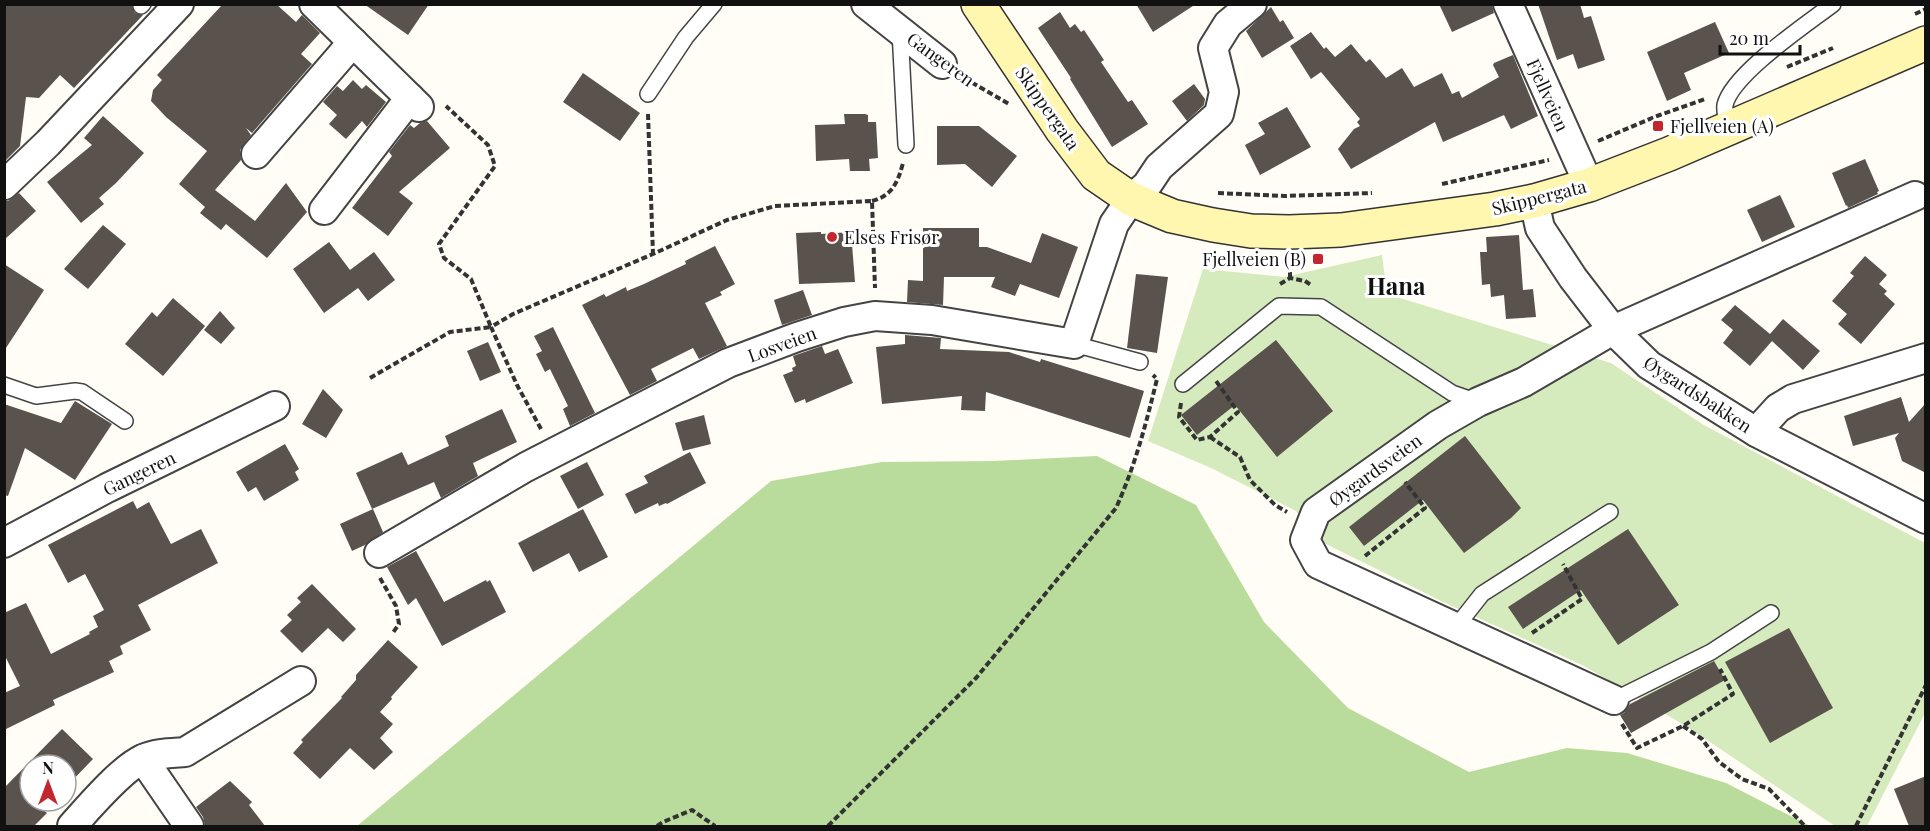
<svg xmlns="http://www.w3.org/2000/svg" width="1930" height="831" font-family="'Playfair Display',serif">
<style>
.green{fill:#d5ebbd}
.forest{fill:#b9dc9c}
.building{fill:#5a524d}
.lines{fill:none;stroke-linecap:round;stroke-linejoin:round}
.lane-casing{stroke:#444;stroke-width:18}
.street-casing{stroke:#444;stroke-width:32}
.secondary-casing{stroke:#333;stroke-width:36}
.path{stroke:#333;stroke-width:4;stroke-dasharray:6 3;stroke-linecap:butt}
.lane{stroke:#fff;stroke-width:15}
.street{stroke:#fff;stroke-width:28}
.secondary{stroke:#fff6b0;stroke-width:33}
.poi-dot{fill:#c4262e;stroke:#fff;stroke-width:2}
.labels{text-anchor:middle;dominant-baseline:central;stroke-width:6;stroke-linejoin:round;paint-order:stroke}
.street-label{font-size:18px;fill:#111;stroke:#fff}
.poi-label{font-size:18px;fill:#111;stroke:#fff;text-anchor:start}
.district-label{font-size:24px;font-weight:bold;fill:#111;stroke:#fff}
</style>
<rect width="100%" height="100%" fill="#fffdf5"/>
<path class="green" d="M1382,255L1387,294L1611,363L1702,424L1925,543V713L1867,826H1835L1689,728L1584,666L1441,601L1320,541L1296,511L1211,468L1148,441L1203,269L1284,277Z"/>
<path class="forest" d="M1097,456L1196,505L1264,622L1348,708L1469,772L1567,748L1627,753L1726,783L1810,826H357L771,481L882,462L994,461Z"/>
<g class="building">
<path d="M4,4H132L135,13L143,15L74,88L60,75L39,98L26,97L20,146L6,160H4Z"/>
<path d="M223,4H276L296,22L302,15L320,33L301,54L312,64L252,133L246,128L251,135L240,150L241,160L215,190L255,221L286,183L307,212L267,258L226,224L221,230L200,213L205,207L179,184L207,151L166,117L151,101L153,90L162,80L157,75Z"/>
<path d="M364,4H429L408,35Z"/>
<path d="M1136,4H1196L1153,32Z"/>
<path d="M1439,4H1492L1494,13L1452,32Z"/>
<path d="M1538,4H1580L1584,18L1591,16L1605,60L1578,69L1573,54L1557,60Z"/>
<path d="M1271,7L1280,22L1283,20L1294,38L1262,58L1246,31Z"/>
<path d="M1060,12L1070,28L1075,24L1081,32L1084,30L1104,60L1101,62L1128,102L1132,100L1148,124L1112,147L1070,79L1071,78L1038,28Z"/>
<path d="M1715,22L1729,53L1684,73L1691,90L1667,101L1647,52Z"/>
<path d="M1311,32L1324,49L1326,47L1335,57L1351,44L1366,62L1370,59L1386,78L1402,68L1414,87L1442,73L1452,94L1459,91L1462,98L1499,77L1493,65L1494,63L1513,55L1538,116L1511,129L1504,115L1443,142L1435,122L1351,169L1338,149L1354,129L1360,126L1357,122L1360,119L1321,72L1311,79L1290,46Z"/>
<path d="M583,73L640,113L620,141L563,102Z"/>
<path d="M353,80L362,89L366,85L386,102L367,127L362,121L346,139L329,124L337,115L323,102L337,86L343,91Z"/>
<path d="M1194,84L1205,99L1204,105L1187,121L1172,101Z"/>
<path d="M1287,107L1311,147L1260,175L1245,145L1265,134L1258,123Z"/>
<path d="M844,114H865L868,115V122H876L878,158L869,159L870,171H850L849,159L816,161L815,125L845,124Z"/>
<path d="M103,116L144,153L116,183L99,198L104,204L81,223L47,182L92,145L84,138Z"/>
<path d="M427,121L450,148L399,192L413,203L388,236L352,208L392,156L389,152L410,125L414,128L420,123Z"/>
<path d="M937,126H979L1017,156L992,187L965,164L937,165Z"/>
<path d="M1865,159L1879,191L1877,192L1878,194L1848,208L1847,205L1846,206L1832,173Z"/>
<path d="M19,193L36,211L4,240V201H8Z"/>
<path d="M1780,195L1795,227L1762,242L1747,210Z"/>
<path d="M103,225L126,244L88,289L64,269Z"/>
<path d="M923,228H979V247H987L1031,263L1042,233L1078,247L1059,298L1020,284L1015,296L991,287L995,277H944L943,305L907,302L908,280L923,281Z"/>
<path d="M821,232V234L851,232L855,282L799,284L796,233Z"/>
<path d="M1519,235L1523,290L1533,289L1536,317L1506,319L1504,295L1491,297L1490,284L1482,285L1480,252H1487L1486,237Z"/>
<path d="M329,242L350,270L374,252L395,280L368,301L358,288L324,313L293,269Z"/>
<path d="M715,246L735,284L720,292L722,295L705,303L727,346L699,359L693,348L651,369L657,381L630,395L582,305L604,294L606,297L626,287L627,291L644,284L686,264L685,261Z"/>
<path d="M1865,256L1887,275L1879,284L1887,291L1884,294L1895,304L1861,344L1838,324L1847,314L1832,301L1854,276L1850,273Z"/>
<path d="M4,264L44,290L4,351Z"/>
<path d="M1136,274L1168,277L1157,353L1127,348Z"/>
<path d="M803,290L812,315L782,325L774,300Z"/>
<path d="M173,298L205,326L163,376L125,344L152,312L157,317Z"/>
<path d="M1735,305L1770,334L1783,319L1820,351L1803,370L1772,341L1750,366L1723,343L1733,330L1721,320Z"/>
<path d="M220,311L235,328L221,344L204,330Z"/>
<path d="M553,327L595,413L570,426L563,409L568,406L550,369L545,372L536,354L542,351L534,336Z"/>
<path d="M905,335L941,338L940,349L1009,352L1040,362L1041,359L1144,391L1130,438L986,392L985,411L961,410L962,396L882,404L876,347L905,344Z"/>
<path d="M1276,340L1333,411L1277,457L1235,405L1197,435L1181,415Z"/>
<path d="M488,342L501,372L480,381L467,351Z"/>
<path d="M822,346L825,354L838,349L853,383L806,403L805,399L795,403L783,375L793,371L792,368L796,366L793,356Z"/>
<path d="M323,389L343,410L326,438L302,424Z"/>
<path d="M1901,397L1909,422L1926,403V473L1902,461L1895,438L1899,433L1853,446L1844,416Z"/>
<path d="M75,401L112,424L75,480L25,448L8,496L4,495V404L61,423Z"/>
<path d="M502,409L517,442L473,463L478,476L441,498L434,482L372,509L356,473L402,452L408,465L449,446L445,436Z"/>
<path d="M704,415L711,444L683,451L675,423Z"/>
<path d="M1465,436L1521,508L1511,518L1464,553L1423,500L1364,546L1349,527Z"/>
<path d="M285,444L299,469L295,472L299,480L264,501L256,487L248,492L236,472Z"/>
<path d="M690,452L706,483L667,504L666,503L659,506L658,503L635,514L625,494L648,483L644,476Z"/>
<path d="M587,462L604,495L578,509L560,476Z"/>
<path d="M133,501L137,509L149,502L171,544L201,529L218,563L138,605L151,630L120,646L123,654L109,661L114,672L53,700L55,705L4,730V693L20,686L4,654V613L26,603L51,654L90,634L89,632L98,627L93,616L104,610L85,574L68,583L48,545Z"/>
<path d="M373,509L383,532L365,545L352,551L340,524Z"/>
<path d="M583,509L608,557L579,572L569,553L533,572L518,543Z"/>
<path d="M1628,529L1679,605L1618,645L1581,590L1523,629L1508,607Z"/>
<path d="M416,551L444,602L486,580L487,582L490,580L506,612L442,646L416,598L408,605L387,567Z"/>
<path d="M312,584L356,629L343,642L328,628L302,653L280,631L292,620L287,615L301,602L297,598Z"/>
<path d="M1789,628L1833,708L1770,743L1725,662Z"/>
<path d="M388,640L418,667L391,697L392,699L380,712L393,724L380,738L393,752L374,770L350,748L320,779L293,753L303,742L301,740L342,698L341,697L356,680V675Z"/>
<path d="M1714,661L1725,680L1631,733L1620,715L1624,713L1630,704Z"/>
<path d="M62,729L93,759L66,787V765H30V801H52L43,810L47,813L34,826H4V788Z"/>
<path d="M1926,776V826H1909L1894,789Z"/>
<path d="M230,781L252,802L249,805L265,826H205L203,817L196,807Z"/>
</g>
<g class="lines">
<defs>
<g id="lane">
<path d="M141,6L143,4"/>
<path d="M900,31L906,145"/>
<path d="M648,94L686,37L714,4"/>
<path d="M1728,128C1727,122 1724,112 1725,105C1732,74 1807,24 1833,4"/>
<path d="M1074,344L1140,362"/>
<path d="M1183,384L1279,306L1321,307L1452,393L1478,402"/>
<path d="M4,385L36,396L75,391L82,392L125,421"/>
<path d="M1456,627L1482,594L1610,512"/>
<path d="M1614,700L1711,652L1771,613"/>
</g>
<g id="street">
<path d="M314,4L419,107"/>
<path d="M866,4L942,64"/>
<path d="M1508,4L1589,185"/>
<path d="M256,154L353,42"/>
<path d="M4,185L48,143L179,4"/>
<path d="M1534,201L1540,228L1573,278L1613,330L1649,365L1756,432L1926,519"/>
<path d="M324,210L410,98"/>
<path d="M1756,432L1778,408L1793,399L1926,358"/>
<path d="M4,543L107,488L275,406"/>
<path d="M379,553L526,467L728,363L797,337L844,322L875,316L932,320L1074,344L1114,224L1131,199L1147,185L1159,167L1219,114L1224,92L1213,48L1228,24L1252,4"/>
<path d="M1614,700L1318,564L1305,540L1316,512L1438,425L1478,402L1524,382L1613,330L1915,196"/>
<path d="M143,759L189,826"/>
<path d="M72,826C88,808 122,768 143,759C156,753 172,753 185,752L301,681"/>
</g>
<path id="secondary" d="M978,4L1062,130L1096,175L1131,199L1172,216L1213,225L1251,231L1289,232L1341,230L1495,209L1534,201L1589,185L1669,154L1926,43"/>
</defs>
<use href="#lane" class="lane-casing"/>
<use href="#street" class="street-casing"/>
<use href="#secondary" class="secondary-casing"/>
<g class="path">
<path d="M1915,14L1926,9"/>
<path d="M1787,67L1833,48"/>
<path d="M964,78L1009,104"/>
<path d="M648,114L653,254"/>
<path d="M1598,141L1657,116L1705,99"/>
<path d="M1442,184L1549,160"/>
<path d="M1218,193L1285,196L1372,193"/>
<path d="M872,201C892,196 898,182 903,163"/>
<path d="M1290,278V267"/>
<path d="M1280,284L1290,278L1305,281L1311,285"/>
<path d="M370,378L450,332L491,327L471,279L444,258L439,244L495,166L488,145L446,106"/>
<path d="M1181,403L1179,417L1197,440L1210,437L1238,412L1216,381"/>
<path d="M541,429L517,385L491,327L513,314L653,254L727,220L775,206L872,201L875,288"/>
<path d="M1210,437L1240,457L1250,480L1275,505L1287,512"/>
<path d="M1365,556L1425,508L1405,482"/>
<path d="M380,578L396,606L399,624L392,634"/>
<path d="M1532,633L1582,599L1563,564"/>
<path d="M1622,724L1637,748L1683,726L1733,694L1720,669"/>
<path d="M1683,726L1702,739L1719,762L1742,779L1769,789L1805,826"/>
<path d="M657,826L663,822L692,810L715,826"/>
<path d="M828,826L976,678L1116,508C1135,466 1146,424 1157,379L1153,375"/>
<path d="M1856,826L1926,685"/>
</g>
<use href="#lane" class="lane"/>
<use href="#street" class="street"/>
<use href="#secondary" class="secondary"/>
</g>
<g class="poi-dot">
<rect x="1652" y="120" width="12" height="12" rx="3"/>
<circle cx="832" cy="237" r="6"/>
<rect x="1312" y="253" width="12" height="12" rx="3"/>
</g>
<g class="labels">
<g class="street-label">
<text transform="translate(941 59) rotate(36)">Gangeren</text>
<text transform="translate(1548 95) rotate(66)">Fjellveien</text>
<text transform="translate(1048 108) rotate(55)">Skippergata</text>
<text transform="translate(1539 197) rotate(-14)">Skippergata</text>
<text transform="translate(782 344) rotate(-20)">Losveien</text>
<text transform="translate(1698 394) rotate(33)">Øygardsbakken</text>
<text transform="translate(1375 470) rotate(-36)">Øygardsveien</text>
<text transform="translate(139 473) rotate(-26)">Gangeren</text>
</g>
<g class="poi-label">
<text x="1670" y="126">Fjellveien (A)</text>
<text x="844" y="237">Elses Frisør</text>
<text x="1306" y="259" text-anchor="end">Fjellveien (B)</text>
</g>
<g class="district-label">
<text x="1396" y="285">Hana</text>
</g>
</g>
<rect width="1930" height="831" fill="none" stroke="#111111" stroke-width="12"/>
<g transform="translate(48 783)"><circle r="28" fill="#ffffff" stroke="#a0a0a0" stroke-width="1.5"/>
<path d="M0-4.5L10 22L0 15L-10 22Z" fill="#c4262e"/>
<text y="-9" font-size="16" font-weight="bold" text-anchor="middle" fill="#111111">N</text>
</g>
<path d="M1720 45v9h80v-9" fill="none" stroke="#111111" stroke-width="3"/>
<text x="1729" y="45" font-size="18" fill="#111111" stroke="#ffffff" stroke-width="4.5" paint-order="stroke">20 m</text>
</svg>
